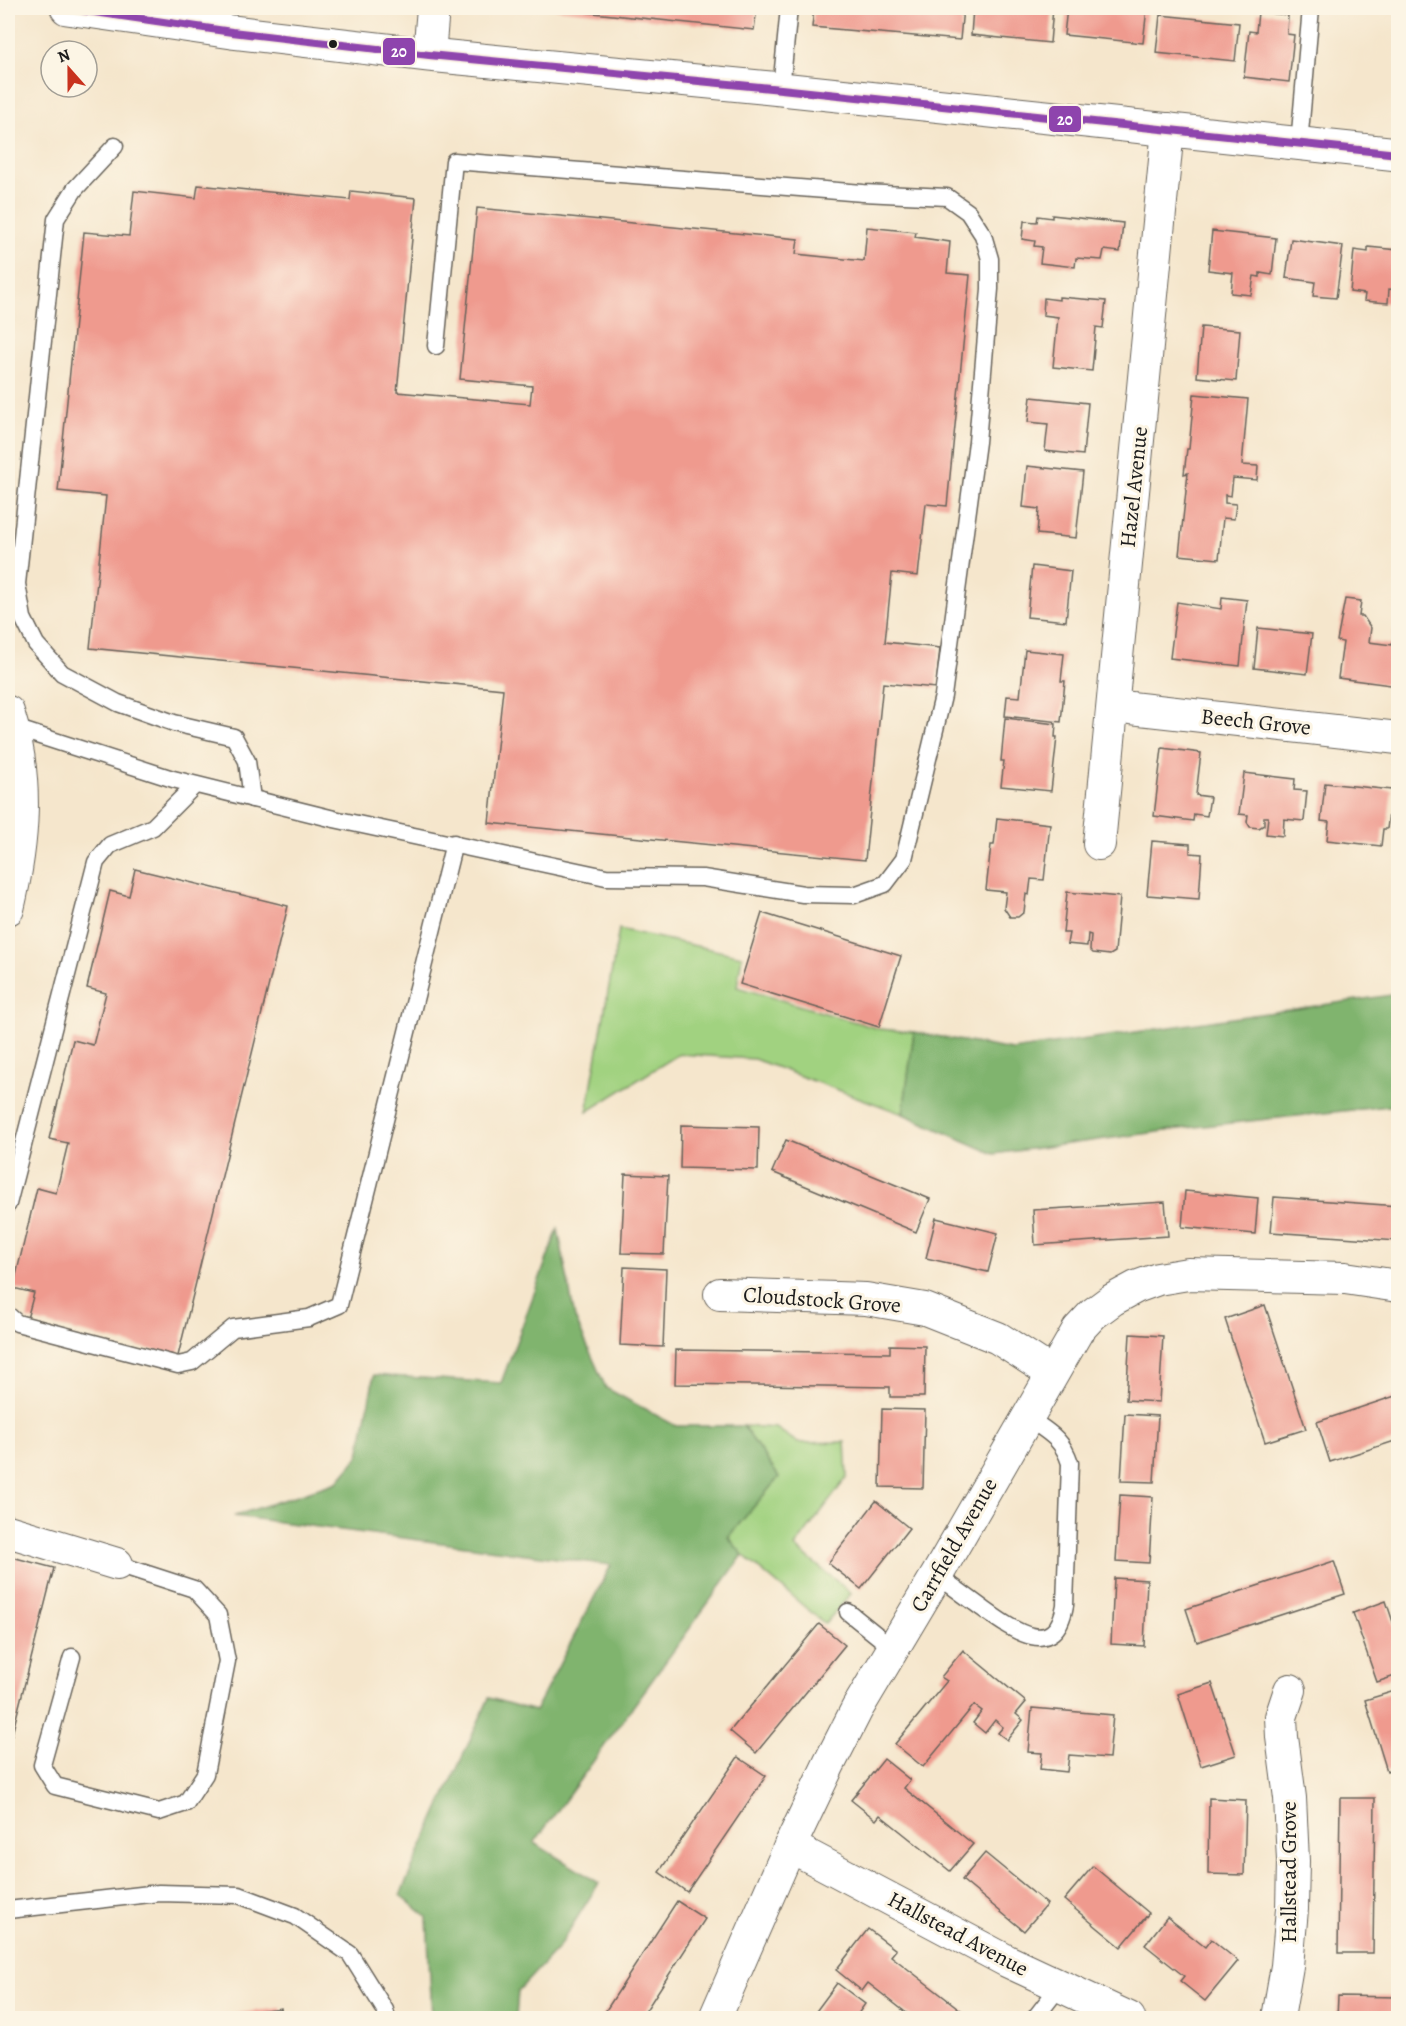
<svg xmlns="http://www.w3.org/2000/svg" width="1406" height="2026" font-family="Alegreya,serif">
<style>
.green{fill:#a1d280;stroke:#5e774e;stroke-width:1.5}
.forest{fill:#80b46e;stroke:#4e6845;stroke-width:1.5}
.building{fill:#ef9a8e}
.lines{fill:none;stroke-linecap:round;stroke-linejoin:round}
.service-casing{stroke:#68635a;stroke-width:19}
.minor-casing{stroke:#68635a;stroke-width:34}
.primary-casing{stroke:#68635a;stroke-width:35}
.service{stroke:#fff;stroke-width:16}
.minor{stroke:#fff;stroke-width:32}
.primary{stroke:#fff;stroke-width:33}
.bus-1-casing{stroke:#fcf5e5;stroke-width:12}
.bus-1{stroke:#8e44ad;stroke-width:8}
.bus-dot{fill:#1c1c1c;stroke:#fcf5e5;stroke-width:2}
.labels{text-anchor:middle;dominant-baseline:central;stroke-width:6;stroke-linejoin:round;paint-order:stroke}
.street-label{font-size:22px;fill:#1c1c1c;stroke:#fcf5e5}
.line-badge{stroke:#fcf5e5;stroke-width:2}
.badge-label{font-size:16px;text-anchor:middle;font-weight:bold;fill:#fff}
</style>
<rect width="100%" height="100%" fill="#fcf5e5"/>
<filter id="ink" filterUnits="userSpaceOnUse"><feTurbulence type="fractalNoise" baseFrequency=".0167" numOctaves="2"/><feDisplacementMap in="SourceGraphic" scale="12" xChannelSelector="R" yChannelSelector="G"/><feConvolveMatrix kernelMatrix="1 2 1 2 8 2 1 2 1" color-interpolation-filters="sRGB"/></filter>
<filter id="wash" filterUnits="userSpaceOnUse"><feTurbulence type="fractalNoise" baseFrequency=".008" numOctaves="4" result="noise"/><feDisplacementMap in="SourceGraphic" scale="24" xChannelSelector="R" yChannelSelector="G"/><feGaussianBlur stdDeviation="1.35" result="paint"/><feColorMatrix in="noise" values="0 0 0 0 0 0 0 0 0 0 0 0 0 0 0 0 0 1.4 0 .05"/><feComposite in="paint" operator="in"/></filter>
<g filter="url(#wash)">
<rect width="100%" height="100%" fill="#f5e6cc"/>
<g class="green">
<path d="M619,929L742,956L737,987L879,1029L914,1032L903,1114L754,1059L679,1054L587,1112Z"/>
<path d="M743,1426L776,1428L798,1443L845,1442L847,1477L795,1547L851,1593L825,1624L743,1555L728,1537L779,1477Z"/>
</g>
<g class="forest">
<path d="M1398,994V1105L1195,1127L994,1154L903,1114L914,1032L1012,1050Z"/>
<path d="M558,1229L575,1318L606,1388L676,1426H743L779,1477L728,1537L743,1555L534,1843L599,1883L558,1948L518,1991L516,2018H432L427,1917L400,1895L489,1698L535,1711L611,1565L234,1516L337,1482L359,1456L374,1375L501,1383Z"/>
</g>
<g id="blocks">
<g class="building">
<path d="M556,8H757L754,30L556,9Z"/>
<path d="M814,8H963L960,40L812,27Z"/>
<path d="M973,8H1053L1050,43L971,35Z"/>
<path d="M1067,8H1147L1143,43L1064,35Z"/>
<path d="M1258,12L1288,15L1287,34L1294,35L1289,82L1244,77L1249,31L1256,32Z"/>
<path d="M1160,15L1239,23L1235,61L1156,53Z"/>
<path d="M198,185L350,200L351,191L416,198L397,392L530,404L532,386L460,379L477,208L798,239L796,254L864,261L867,227L916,232L915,237L950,242L947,273L970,275L947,506L926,504L918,576L892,573L885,642L940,648L936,688L883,683L865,860L489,823L503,689L90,648L106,496L58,491L84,232L129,236L134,191L196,198Z"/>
<path d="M1052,215L1123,223L1120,252L1104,250L1102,260L1076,258L1075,267L1040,263L1042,247L1034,246L1035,241L1022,239L1024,221L1037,222L1038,216L1052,218Z"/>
<path d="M1212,231L1276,238L1272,275L1260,273V277L1254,276L1251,295L1231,293L1233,273L1208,270Z"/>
<path d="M1291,239L1343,246L1336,298L1313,296L1315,282L1286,278Z"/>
<path d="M1368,247L1398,250V290L1389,289L1388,303L1364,301L1365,294L1350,292L1354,250L1368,252Z"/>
<path d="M1059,297L1106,301L1103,328L1096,327L1092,371L1053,367L1058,317L1043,315L1044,298L1059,300Z"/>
<path d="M1201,327L1240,330L1236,381L1197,377Z"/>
<path d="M1194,394L1248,399L1242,465L1258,466L1257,480L1233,478L1231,496L1225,495V503L1236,504L1234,519L1223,518L1219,559L1179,555L1188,473L1184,474L1187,449H1189Z"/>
<path d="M1031,397L1088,403L1083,455L1045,451L1048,424L1028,422Z"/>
<path d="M1027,466L1083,472L1076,538L1037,534L1039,509L1023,507Z"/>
<path d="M1032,566L1071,571L1066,621L1027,617Z"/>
<path d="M1222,597L1247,600L1240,666L1170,658L1177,602L1221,609Z"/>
<path d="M1345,599L1361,601L1359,616H1363L1371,628L1369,642L1392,645L1394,630L1398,631V686L1338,678L1343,642L1337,641Z"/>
<path d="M1258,628L1312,634L1307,674L1254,668Z"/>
<path d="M1025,650L1064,654L1061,681H1065L1061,722L1005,716L1007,696L1020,697Z"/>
<path d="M1005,718L1056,724L1055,737H1057L1051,791L1001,786L1004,761H1001Z"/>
<path d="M1162,748L1201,753L1196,795L1210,797L1207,816L1194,814L1193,821L1154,816Z"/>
<path d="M1244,773L1295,779L1294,790L1307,791L1304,821L1284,819L1283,836L1266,834L1268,817H1264V825L1259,828L1250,827L1247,822L1248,815L1239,814Z"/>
<path d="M1325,783L1392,790L1387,829H1383L1381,846L1327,840L1329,822L1321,821Z"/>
<path d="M997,818L1050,824L1044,880L1031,879L1029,895L1026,894L1024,912L1018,917H1010L1004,908L1006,892L986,890L991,845H994Z"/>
<path d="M1152,841L1190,844V853L1202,854L1199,899L1147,895Z"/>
<path d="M135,869L288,906L178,1356L27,1319L34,1293L13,1288L37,1188L56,1193L68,1143L49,1139L73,1040L93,1045L106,993L87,988L110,891L129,896Z"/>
<path d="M1067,892L1120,897L1115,952L1110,955L1093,953L1090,950L1091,935L1088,934L1087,946L1067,944L1069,933H1063Z"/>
<path d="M762,913L901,956L879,1027L740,984Z"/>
<path d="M681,1125L759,1127L758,1170L680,1168Z"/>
<path d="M786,1140L930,1199L916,1232L772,1172Z"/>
<path d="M625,1174L668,1176L664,1254L621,1253Z"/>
<path d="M1185,1191L1258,1198L1255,1234L1182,1227Z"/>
<path d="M1274,1197L1398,1206V1241L1271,1232Z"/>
<path d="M1165,1202L1168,1236L1035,1245L1033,1210Z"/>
<path d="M936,1218L998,1233L988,1272L926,1258Z"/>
<path d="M624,1267L666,1269L663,1347L620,1345Z"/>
<path d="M1265,1305L1306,1429L1265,1442L1225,1319Z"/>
<path d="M1130,1334L1163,1336L1159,1402L1126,1400Z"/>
<path d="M890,1345L925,1346L924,1397H890V1387L675,1384L676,1350L890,1353Z"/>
<path d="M1398,1395V1440L1330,1462L1317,1422Z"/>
<path d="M882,1409L925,1410L923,1488L880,1487Z"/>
<path d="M1125,1414L1158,1416L1154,1482L1121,1481Z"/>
<path d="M1120,1495L1153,1497L1149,1563L1116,1561Z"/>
<path d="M876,1501L909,1528L861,1589L828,1563Z"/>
<path d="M8,1556L54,1568L8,1750Z"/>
<path d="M1334,1561L1345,1594L1197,1642L1186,1609Z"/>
<path d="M1114,1578L1147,1580L1144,1646L1111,1644Z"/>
<path d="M1386,1601L1398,1637V1675L1377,1682L1353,1613Z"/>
<path d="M819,1624L845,1645L756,1753L730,1731Z"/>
<path d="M963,1650L1026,1702L1016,1714L1023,1720L1007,1740L998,1733L1003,1727L995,1720L985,1733L973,1723L982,1711L974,1705L923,1767L895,1744L947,1681L941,1677Z"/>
<path d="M1212,1683L1236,1755L1201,1766L1178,1694Z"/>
<path d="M1398,1690V1767L1387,1771L1365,1700Z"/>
<path d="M1032,1708L1113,1715L1109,1758L1069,1755L1067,1772L1040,1769L1042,1753L1028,1752Z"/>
<path d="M738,1757L766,1776L687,1892L659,1872Z"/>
<path d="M884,1759L910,1780L904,1788L973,1844L950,1871L880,1815L876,1820L851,1800Z"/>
<path d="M1209,1798L1246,1800L1244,1875L1208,1874Z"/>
<path d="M1340,1798H1375L1373,1953H1338Z"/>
<path d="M985,1853L1047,1904L1024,1931L962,1880Z"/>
<path d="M1093,1866L1149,1913L1121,1947L1064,1900Z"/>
<path d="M677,1901L705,1919L641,2018H601Z"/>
<path d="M1167,1917L1205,1947L1211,1939L1238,1961L1205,2001L1180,1981L1184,1976L1145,1945Z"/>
<path d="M868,1929L896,1950L891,1956L971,2018H913L868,1983L862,1991L836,1970Z"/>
<path d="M837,1983L865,2004L855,2018H811Z"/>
<path d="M1338,1996L1398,1997V2018H1337Z"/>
<path d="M281,2008L282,2018H209V2017Z"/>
</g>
</g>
</g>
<g filter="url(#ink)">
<use href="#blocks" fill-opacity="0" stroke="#68635a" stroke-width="1.5"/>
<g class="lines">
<defs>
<g id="service">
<path d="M781,89L789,8"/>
<path d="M1299,144L1311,8"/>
<path d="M115,146L75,189L56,219L17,584L23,618L36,644L62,673L118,703L174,723L234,737L247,761L252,799"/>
<path d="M12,727L173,779L334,819L606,877L703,878L803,894L854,895L885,884L904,859L943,696L977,442L990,289V259L983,235L968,212L947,197L863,193L454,161L436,346"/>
<path d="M8,1204L96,862L110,845L153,827L195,785"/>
<path d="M8,1315L17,1323L178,1365L192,1362L233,1328L309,1318L339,1305L454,843"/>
<path d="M937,1575C952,1586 967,1597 982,1608C1010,1628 1055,1663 1065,1605L1070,1463C1062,1438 1048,1432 1028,1418"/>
<path d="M848,1612L894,1649"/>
<path d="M72,1657L42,1765L55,1786L159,1812L186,1803L205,1774L227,1661L218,1615L194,1589L117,1564"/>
<path d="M8,1910L159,1893L239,1895L295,1916L350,1954L385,2010L387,2018"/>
<path d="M1035,2018L1059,1987"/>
</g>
<g id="minor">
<path d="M429,55L433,8"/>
<path d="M1113,706L1398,738"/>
<path d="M8,712C29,778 24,841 8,909"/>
<path d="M1099,844L1168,129"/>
<path d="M720,1294L866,1299L925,1309L998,1338L1052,1373"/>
<path d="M8,1531L117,1564"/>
<path d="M790,1846L1007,1961L1129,2018"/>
<path d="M715,2018L790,1846L829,1764L857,1709L937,1575L1078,1330L1093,1314L1112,1300L1136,1287L1158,1279L1188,1274L1345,1278L1398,1286"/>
<path d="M1278,2018L1287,1966L1292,1909L1293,1861L1290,1798L1282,1737L1281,1717L1290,1690"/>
</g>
<path id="primary" d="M67,8L232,32L429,55L781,89L1398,154"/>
</defs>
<use href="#service" class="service-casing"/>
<use href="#minor" class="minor-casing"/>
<use href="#primary" class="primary-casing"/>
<use href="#service" class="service"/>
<use href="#minor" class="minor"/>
<use href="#primary" class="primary"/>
<defs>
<path id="bus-1" d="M67,8L232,32L429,55L781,89L1398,154"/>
</defs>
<use href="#bus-1" class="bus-1-casing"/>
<use href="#bus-1" class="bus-1"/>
</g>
</g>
<circle class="bus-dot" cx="333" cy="44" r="5"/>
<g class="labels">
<g class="street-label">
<text transform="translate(1134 487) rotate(-84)">Hazel Avenue</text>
<text transform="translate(1256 722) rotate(6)">Beech Grove</text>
<text transform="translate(822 1300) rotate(4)">Cloudstock Grove</text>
<text transform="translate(954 1545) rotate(-60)">Carrfield Avenue</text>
<text transform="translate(1289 1872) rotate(-90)">Hallstead Grove</text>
<text transform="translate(958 1934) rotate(28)">Hallstead Avenue</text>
</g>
</g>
<g class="line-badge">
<rect x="382" y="37" width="34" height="29" rx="6" fill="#8e44ad"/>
<rect x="1048" y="105" width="34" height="28" rx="6" fill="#8e44ad"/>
</g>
<g class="badge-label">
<text x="399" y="57">20</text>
<text x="1065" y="125">20</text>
</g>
<rect width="1406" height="2026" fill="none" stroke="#fcf5e5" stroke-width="30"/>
<g transform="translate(69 69) rotate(339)"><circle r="28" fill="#fcf5e5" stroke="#a29e95" stroke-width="1.5"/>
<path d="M0-4.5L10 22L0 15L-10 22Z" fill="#c8321e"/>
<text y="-9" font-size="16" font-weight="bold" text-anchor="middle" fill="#1c1c1c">N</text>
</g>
</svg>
